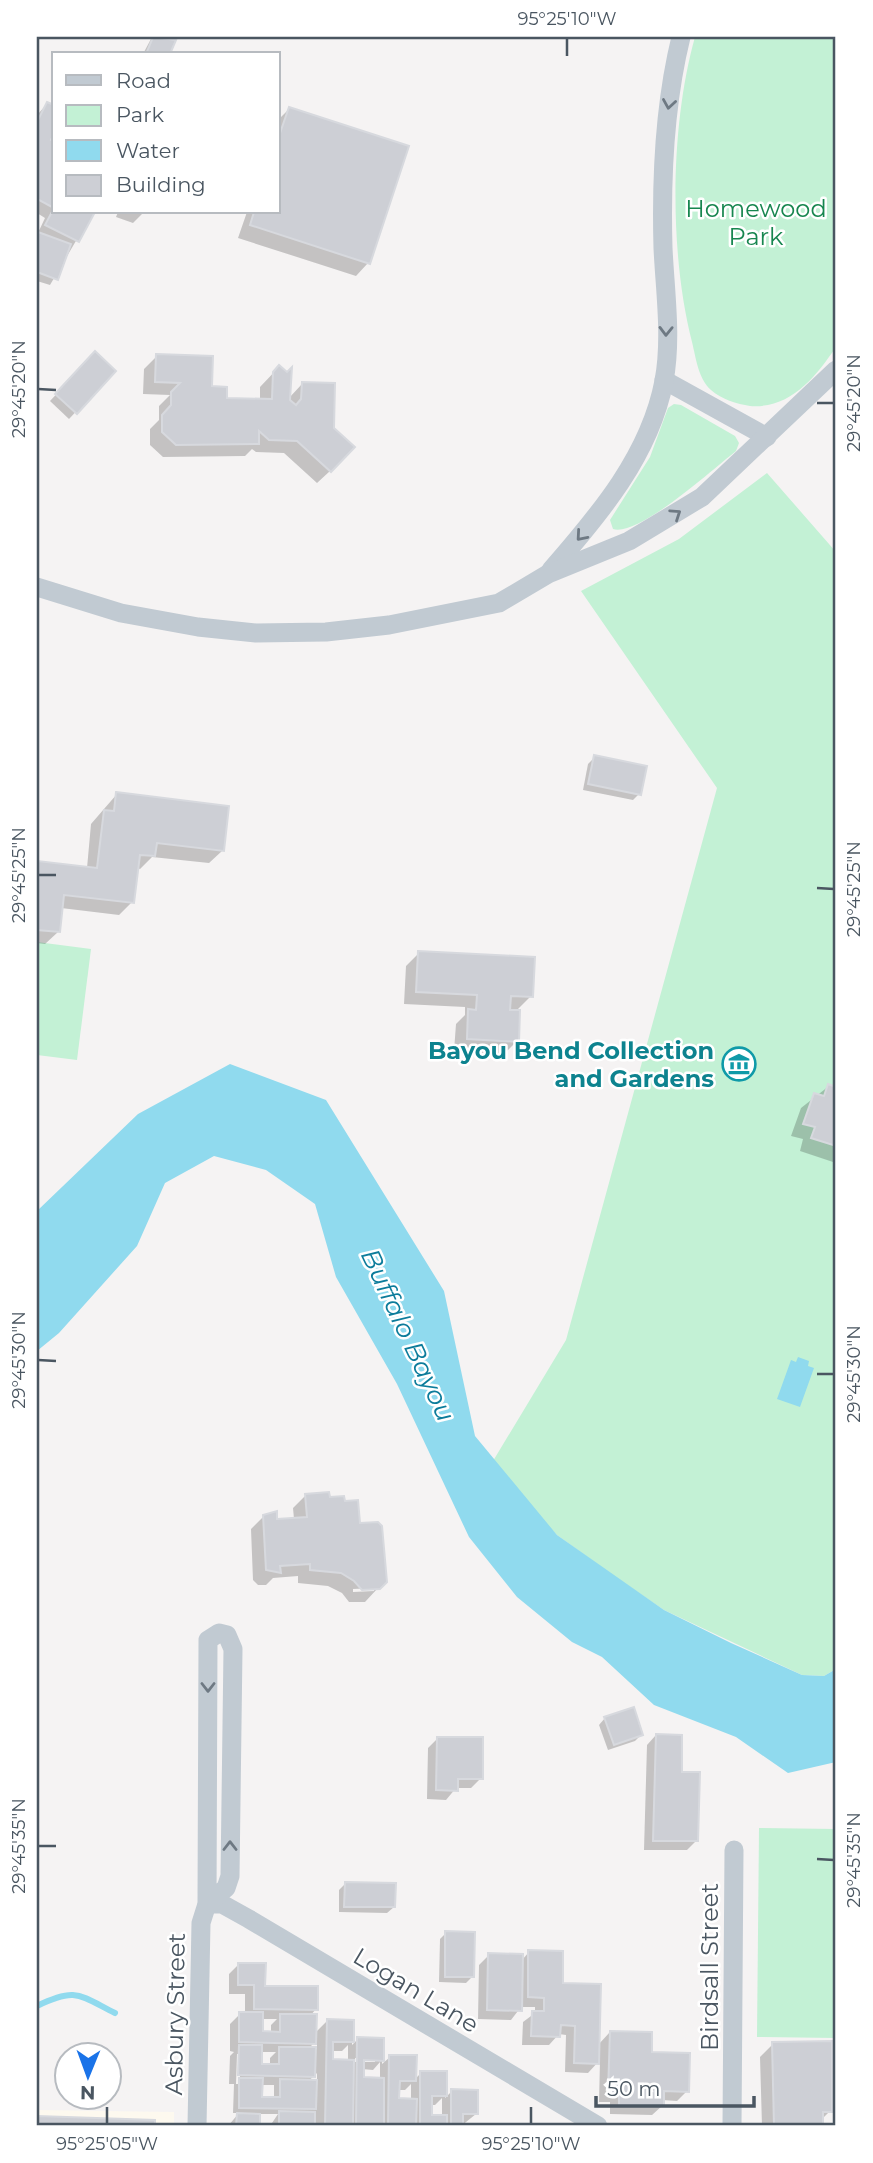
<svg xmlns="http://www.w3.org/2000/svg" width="873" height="2163" font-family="Montserrat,sans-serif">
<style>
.commercial{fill:#fdf9ef}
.green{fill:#c3f1d5}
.water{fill:#90daee}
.shadow{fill:#0003;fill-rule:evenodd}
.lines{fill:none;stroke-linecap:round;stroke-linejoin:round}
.stream{stroke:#90daee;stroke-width:6}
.building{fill:#cdcfd5;stroke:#d7d9de;stroke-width:2}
.minor{stroke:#c1cad2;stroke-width:19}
.oneway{stroke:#6e7983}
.ticks{fill:none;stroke:#4a5661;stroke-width:2.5}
.labels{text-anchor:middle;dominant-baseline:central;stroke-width:5;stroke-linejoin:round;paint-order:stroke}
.park-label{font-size:24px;fill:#17864f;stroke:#fff}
.culture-label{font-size:24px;font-weight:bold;fill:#0d838f;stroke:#fff;text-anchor:end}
.street-label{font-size:24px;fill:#4a5661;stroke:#fff}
.water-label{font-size:26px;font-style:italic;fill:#0c7c9b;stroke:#fff}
.neatline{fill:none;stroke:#4a5661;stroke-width:2.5}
.ticks-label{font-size:18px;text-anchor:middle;fill:#4a5661}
</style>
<rect width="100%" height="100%" fill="#f5f3f3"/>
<path class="commercial" d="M37,2110L174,2112V2126H37Z"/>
<g class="green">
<path d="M695,37H836V347C815,378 790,409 750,406C737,404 721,399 711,390C698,378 696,358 692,342C669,252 670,126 695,37Z"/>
<path d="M674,404L681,405L735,436L739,443L736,451C714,468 639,537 613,529L610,520L650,457L668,408Z"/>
<path d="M767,473L836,552V1669L824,1676L802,1675L664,1610L614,1576L557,1535L490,1466L566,1340L717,788L581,591L679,539Z"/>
<path d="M37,942L91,949L77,1060L37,1055Z"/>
<path d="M759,1828L836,1829V2038L757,2037Z"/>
</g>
<g class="water">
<path d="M230,1064L326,1100L444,1291L475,1436L557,1535L664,1610L731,1643L802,1675L824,1676L836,1669V1762L788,1773L736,1737L654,1705L602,1657L572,1642L517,1597L469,1537L397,1384L336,1277L315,1204L266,1170L214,1156L165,1183L137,1246L59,1333L37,1351V1211L138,1114Z"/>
<path d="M798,1357L809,1361L808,1366L814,1368L800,1407L777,1399L791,1360L796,1362Z"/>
</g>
<g class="shadow">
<path d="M152,37L174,41L169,54H143Z"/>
<path d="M47,104L54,107V129L48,141L54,144L51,169L54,171V212H93L50,285L37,281V235L45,218L37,213V115Z"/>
<path d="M289,109L368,263L356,276L238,238L247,212H278V120Z"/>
<path d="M118,212H144L133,223L116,217Z"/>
<path d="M95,353L114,371L69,419L50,401Z"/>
<path d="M157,356L225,399L260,401V387L279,367L289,398L302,384L330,471L317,483L284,453L256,452L252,449L245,456L163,457L150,445V429L159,420V406L170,395L143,394L144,369Z"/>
<path d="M595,757L639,794L633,800L583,790L588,764Z"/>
<path d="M117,794L222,851L209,863L152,857L140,869L137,868L132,902L119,915L61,908L58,932L45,944L37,943V864L87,868L91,824Z"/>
<path d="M419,953L531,996L515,1012L517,1041L504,1054L454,1051L456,1024L465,1015V1007L404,1004L406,966Z"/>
<path d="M829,1086L836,1088V1163L800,1151L803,1139L791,1136L801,1108Z"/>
<path d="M306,1495L328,1499L358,1525L378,1588L365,1602H349L342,1593L328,1586L298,1583V1576L273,1578L266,1585H258L253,1580L251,1529L264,1516L275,1521L294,1519L293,1508ZM374,1588V1591L353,1592V1589Z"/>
<path d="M605,1718L641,1735L635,1741L608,1750L599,1725Z"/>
<path d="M656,1735L696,1841L687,1850H644L647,1745Z"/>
<path d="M438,1738L481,1778L471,1788H456L446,1800L427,1799L428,1748Z"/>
<path d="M345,1884L394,1907L387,1913L339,1912V1890Z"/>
<path d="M446,1933L472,1977L466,1983L439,1982L440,1939Z"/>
<path d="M529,1952L561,1985L598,2045L610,2032L650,2054L687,2091L677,2101L662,2100V2106L652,2115L610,2114V2102H599L600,2060L588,2073L565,2072L566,2035L559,2034L549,2045H522L523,2022L535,2013V2007H521L511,2020L478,2019L479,1965L489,1955L522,1960Z"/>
<path d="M239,1964L264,1988L316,2009L310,2016L314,2034L327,2021H352V2045L358,2039H383L382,2064L390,2057L415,2079L421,2073H445V2098L452,2091L476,2114L461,2126H270L278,2114H258V2126H228L239,2113H233L234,2084H229L230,2056L234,2052L230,2051V2024L240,2014H245V1994H229V1974ZM261,2019H277L271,2025V2033H261ZM317,2040V2049H308ZM348,2045V2061H331V2051H342ZM260,2052H276L270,2058V2066H260ZM237,2054H240V2084H236ZM355,2058L375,2059V2062H355ZM380,2062V2079H362V2069L373,2070ZM317,2073V2082L308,2081L313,2077ZM411,2084V2100H397L398,2090H405ZM261,2085H274V2099L261,2098ZM442,2098V2117L430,2116V2105H435Z"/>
<path d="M773,2044L830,2111L821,2120V2126H762L760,2057Z"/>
<path d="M37,2118L153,2121V2126H37Z"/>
</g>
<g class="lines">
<path class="stream" d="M37,2006C76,1987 79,1995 115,2013"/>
</g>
<g class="building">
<path d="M153,37L176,40L170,54H146Z"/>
<path d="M47,102L54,105V133L51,140L54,142V212H95L79,242L45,225L54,208L37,199V122Z"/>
<path d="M289,107L409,146L370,264L250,225L254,212H278V139Z"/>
<path d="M38,232L71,244L58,280L37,272Z"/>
<path d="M95,351L116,371L77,414L55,394Z"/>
<path d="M156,354L213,356L212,386L227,387V398L272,399L273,372L279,365L287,372L292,367L290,400L296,405L301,399L302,382L335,383L334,428L355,447L331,472L297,441L269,440L259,431V444L176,445L162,432V415L171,405V392L180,383L155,382Z"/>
<path d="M594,755L647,766L641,795L588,784Z"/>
<path d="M116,792L229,806L224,851L157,843L155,856L140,855L134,903L64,895L60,932L37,930L38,861L97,868L104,810L114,811Z"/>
<path d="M418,951L535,957L533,997L511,996L510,1010H520L519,1042L467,1039L468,1009L476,1010L477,995L416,992Z"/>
<path d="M828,1084L836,1087V1146L811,1138L815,1127L803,1124L814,1093L824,1096Z"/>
<path d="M329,1492L330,1497L344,1496L345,1501L358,1500L360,1523L378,1522L382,1526L387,1582L380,1589L362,1590L354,1581L341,1573L310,1570V1564L280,1566L281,1573L266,1570L263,1515L277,1511V1519L307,1517L305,1494Z"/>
<path d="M634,1707L643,1735L614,1745L604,1717Z"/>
<path d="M656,1734L682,1735V1772H700L698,1841H653Z"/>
<path d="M437,1737H483V1779H458V1791L436,1790Z"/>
<path d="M345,1882L396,1883L395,1907H344Z"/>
<path d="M445,1931L475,1932L474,1977H445Z"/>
<path d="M528,1950L563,1951V1983L601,1984L599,2064L574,2063L575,2026L561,2025L560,2037L531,2036L532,2011H544V1998L528,1997Z"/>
<path d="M488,1953L523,1954L522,2011L487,2010Z"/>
<path d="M238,1963H266L265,1986H318V2010L254,2009V1985H238Z"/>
<path d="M239,2012H263V2031L280,2032V2014H317L316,2044L239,2042Z"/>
<path d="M327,2019L354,2020V2042H333V2059L354,2060L353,2126H325Z"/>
<path d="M610,2031L652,2032V2052L690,2053L689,2092L664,2091V2106L619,2105V2093H608Z"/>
<path d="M357,2037L384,2038V2061L364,2060V2077L384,2078V2126H356Z"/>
<path d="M832,2041V2112H823V2126H774L772,2042Z"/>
<path d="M239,2045H262V2064H279V2047H316L315,2077L238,2075Z"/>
<path d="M389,2055H417L416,2081H400L399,2098L417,2099L416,2126H388Z"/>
<path d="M420,2071H447V2096H432V2115H447V2126H420Z"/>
<path d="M239,2078H263L262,2097H280V2079L317,2080L316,2109L239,2108Z"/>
<path d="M451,2089L478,2090V2114H463V2126H451Z"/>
<path d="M279,2111L315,2112V2126H279Z"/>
<path d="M237,2113L260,2114V2126H236Z"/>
<path d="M37,2116L155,2120V2126H37Z"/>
</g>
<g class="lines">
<g class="minor">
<path d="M664,380L767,437"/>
<path d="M551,570C599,515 650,455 664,381C672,338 665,291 663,248C661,177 664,106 681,37"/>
<path d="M37,587L121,613L198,627L256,633L326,632L389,625L499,603L548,574L629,541L702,497L836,370"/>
<path d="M207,1904H222L249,1919L598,2126"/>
<path d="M197,2126L201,1923L207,1904L208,1640L219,1633L227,1635L233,1649L230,1876L226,1888L207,1904"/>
<path d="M732,2126L734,1850"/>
</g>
</g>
<defs><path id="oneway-chevron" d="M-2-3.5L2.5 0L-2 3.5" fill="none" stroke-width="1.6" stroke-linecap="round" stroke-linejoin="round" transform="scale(1.75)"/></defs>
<g class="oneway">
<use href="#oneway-chevron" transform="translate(669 104) rotate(99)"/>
<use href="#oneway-chevron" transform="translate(666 331) rotate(91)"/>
<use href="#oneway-chevron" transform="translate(676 514) rotate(-34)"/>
<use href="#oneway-chevron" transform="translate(581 536) rotate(131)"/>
<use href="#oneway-chevron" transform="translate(208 1687) rotate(90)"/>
<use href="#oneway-chevron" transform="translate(230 1846) rotate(-90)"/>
</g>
<path class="ticks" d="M567,56V38M38,389L56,390M817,403H834M38,875H56M817,888L834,889M38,1360L56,1361M817,1374H834M38,1846H56M817,1859L834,1860M107,2124V2107M531,2124V2107"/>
<defs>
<symbol id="museum-ring" viewBox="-11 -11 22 22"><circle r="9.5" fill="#fff" stroke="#0f9aa8" stroke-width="1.5"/><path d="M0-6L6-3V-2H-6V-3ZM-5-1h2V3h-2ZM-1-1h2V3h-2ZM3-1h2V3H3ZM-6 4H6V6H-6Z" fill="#0f9aa8"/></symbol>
</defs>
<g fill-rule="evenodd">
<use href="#museum-ring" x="720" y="1045" width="38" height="38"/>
</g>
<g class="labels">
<g class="park-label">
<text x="756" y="208">Homewood<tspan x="756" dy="28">Park</tspan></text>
</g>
<g class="culture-label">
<text x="714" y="1050">Bayou Bend Collection<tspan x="714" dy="28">and Gardens</tspan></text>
</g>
<g class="street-label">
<text transform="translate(709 1967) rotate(-90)">Birdsall Street</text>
<text transform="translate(416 1990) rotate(31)">Logan Lane</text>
<text transform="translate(175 2014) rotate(-89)">Asbury Street</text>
</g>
<g class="water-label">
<text transform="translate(408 1335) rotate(65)">Buffalo Bayou</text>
</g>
</g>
<rect width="873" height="2163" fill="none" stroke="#ffffff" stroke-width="77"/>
<rect x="52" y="52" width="228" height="161" fill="#ffffff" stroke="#b7bbc0" stroke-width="2"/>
<rect x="66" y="75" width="35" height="10" fill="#c1cad2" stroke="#b7bbc0" stroke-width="2"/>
<text x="116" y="88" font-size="21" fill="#4a5661">Road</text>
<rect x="66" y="105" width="35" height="21" fill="#c3f1d5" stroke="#b7bbc0" stroke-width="2"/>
<text x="116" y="122" font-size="21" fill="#4a5661">Park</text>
<rect x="66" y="140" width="35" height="21" fill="#90daee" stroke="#b7bbc0" stroke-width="2"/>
<text x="116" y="158" font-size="21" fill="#4a5661">Water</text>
<rect x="66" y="175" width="35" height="21" fill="#cdcfd5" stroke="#b7bbc0" stroke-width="2"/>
<text x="116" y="192" font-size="21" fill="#4a5661">Building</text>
<g transform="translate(88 2076) rotate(181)"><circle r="33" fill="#ffffff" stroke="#b7bbc0" stroke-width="2"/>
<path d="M0-5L12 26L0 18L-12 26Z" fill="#1a73e8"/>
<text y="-10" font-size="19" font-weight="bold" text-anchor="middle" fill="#4a5661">N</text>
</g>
<path d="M596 2096v10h158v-10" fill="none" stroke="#4a5661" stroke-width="3.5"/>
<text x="607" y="2096" font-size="21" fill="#4a5661" stroke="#ffffff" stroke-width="5" paint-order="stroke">50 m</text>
<rect x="38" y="38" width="796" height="2086" class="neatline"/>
<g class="ticks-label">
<text x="567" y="25">95°25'10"W</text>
<text transform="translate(19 389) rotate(-90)" y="6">29°45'20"N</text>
<text transform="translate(854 403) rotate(-90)" y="6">29°45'20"N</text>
<text transform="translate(19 875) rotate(-90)" y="6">29°45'25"N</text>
<text transform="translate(854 889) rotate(-90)" y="6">29°45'25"N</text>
<text transform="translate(19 1360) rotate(-90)" y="6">29°45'30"N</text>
<text transform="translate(854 1374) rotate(-90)" y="6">29°45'30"N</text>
<text transform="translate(19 1846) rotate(-90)" y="6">29°45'35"N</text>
<text transform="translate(854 1860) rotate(-90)" y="6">29°45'35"N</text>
<text x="107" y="2150">95°25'05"W</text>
<text x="531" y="2150">95°25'10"W</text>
</g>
</svg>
